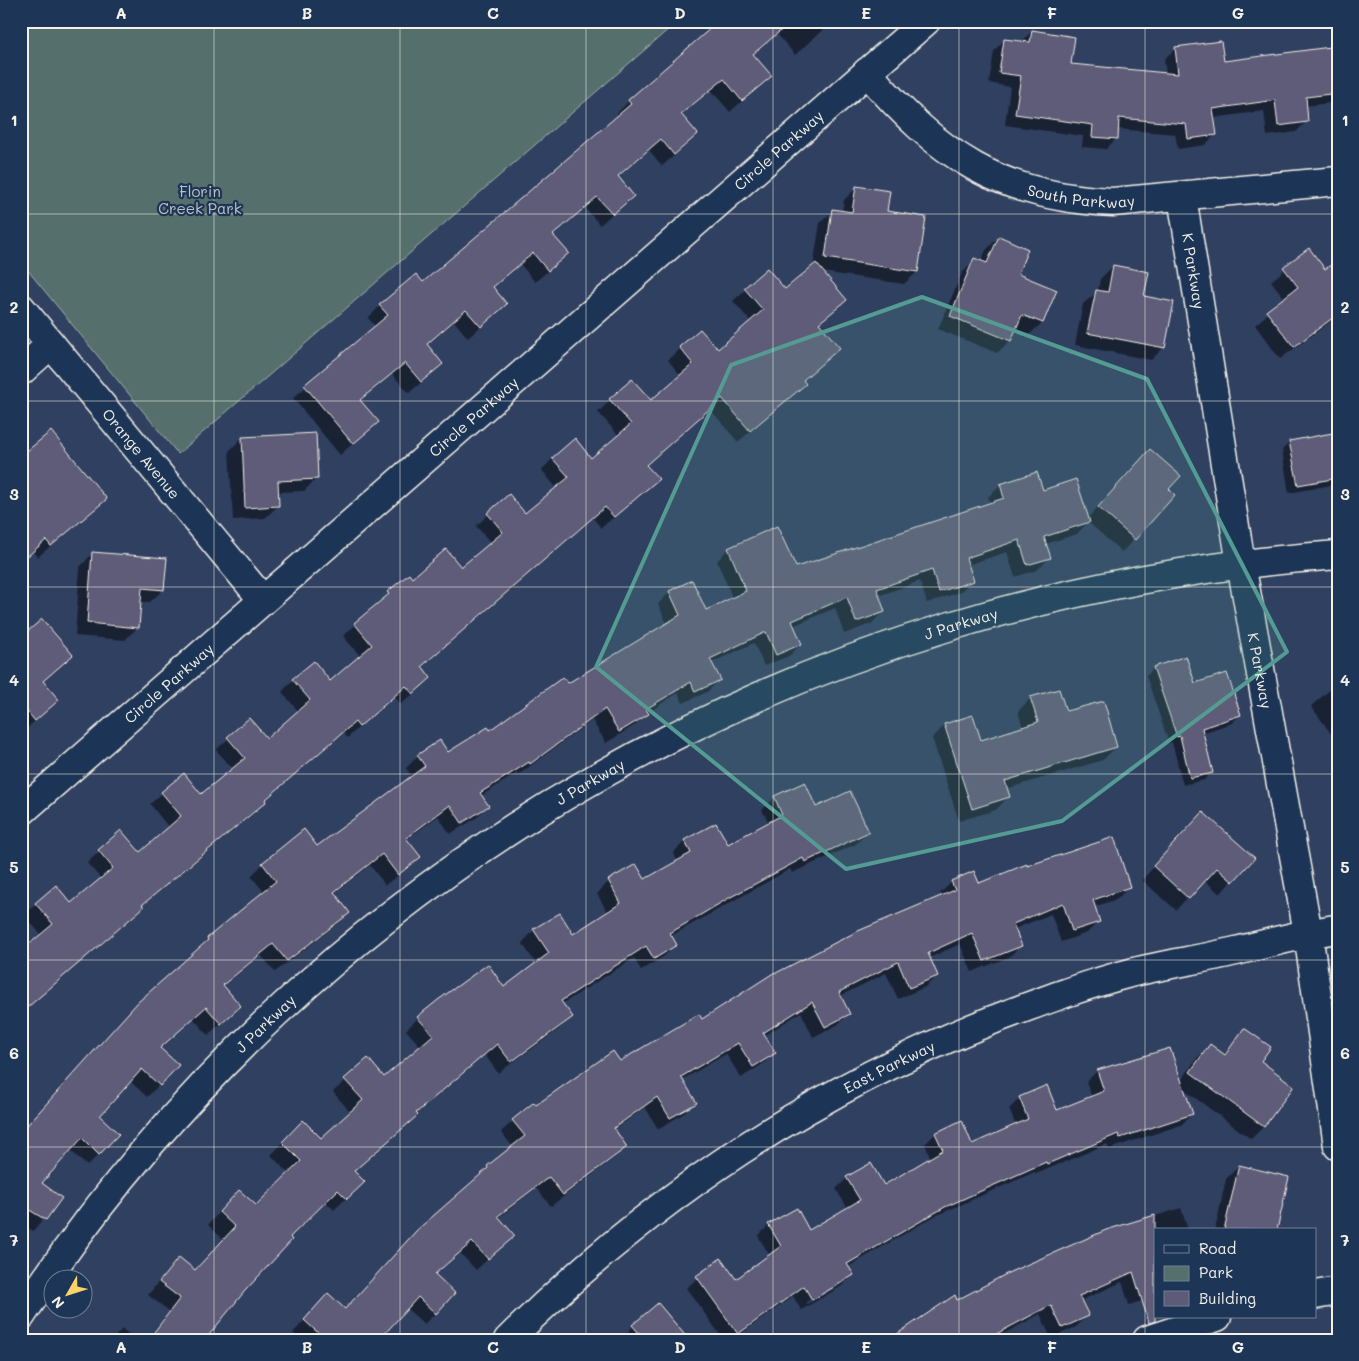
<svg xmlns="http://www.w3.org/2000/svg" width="1359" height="1361" font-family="Mali,sans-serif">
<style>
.green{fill:#546f6c;stroke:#a4b0aa}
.shadow{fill:#0007;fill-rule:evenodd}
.building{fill:#5e5b79;stroke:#f4f1e8}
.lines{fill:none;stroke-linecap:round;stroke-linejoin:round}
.minor-casing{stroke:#f4f1e8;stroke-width:31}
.minor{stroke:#1d3557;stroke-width:28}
.marked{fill:#549b93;fill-opacity:0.2;stroke:#549b93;stroke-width:4;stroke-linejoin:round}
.grid{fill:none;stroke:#f4f1e8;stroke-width:1;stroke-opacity:0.55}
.labels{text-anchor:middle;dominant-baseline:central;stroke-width:4.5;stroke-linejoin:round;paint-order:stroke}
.street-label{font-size:15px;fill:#f4f1e8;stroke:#1d3557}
.park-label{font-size:15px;fill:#bcc4bd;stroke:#1d3557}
.neatline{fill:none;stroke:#f4f1e8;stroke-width:2}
.grid-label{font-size:16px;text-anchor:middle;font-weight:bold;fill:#f4f1e8}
</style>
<rect width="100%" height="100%" fill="#304061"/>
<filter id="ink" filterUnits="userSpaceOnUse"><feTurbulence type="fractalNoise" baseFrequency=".02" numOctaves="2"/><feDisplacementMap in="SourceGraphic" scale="10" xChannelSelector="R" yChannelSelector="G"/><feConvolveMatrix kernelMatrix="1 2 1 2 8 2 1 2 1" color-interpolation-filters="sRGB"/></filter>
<g filter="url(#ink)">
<path class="green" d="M21,21H678L178,454L21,262Z"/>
<g class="shadow">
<path d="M721,21H824L828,25L795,55L777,34L752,55L770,76L730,112L711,90L681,115L697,134L685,146L662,166L649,150L617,177L620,207L600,225L585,208L552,236L555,265L535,282L520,264L492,288L493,316L468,338L454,321L426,345L442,364L409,393L392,374L360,401L377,422L340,455L293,398L376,327L368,318L380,306L416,275L422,283L619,115L617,113L629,101Z"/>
<path d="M1032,31L1070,65L1166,74L1164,59L1175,49L1220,42L1223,63L1338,50V102L1305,106L1307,121L1296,132L1267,136L1264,111L1213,118L1216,134L1205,145L1178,149L1175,134L1117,129V138L1106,149L1082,147L1083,136L1005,125L1010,87L989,83L994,51L1004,40L1021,42Z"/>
<path d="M857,187L885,212L917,272L904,284L822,272L846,300L819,324L839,348L802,381L805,384L793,395L738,442L710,409L646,465L657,479L645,491L601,528L593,518L421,667L430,678L418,690L401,704L394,696L347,738L343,732L264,801L253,814L141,906L130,919L21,1013V953L42,936L24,915L36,904L71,905L101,879L87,863L121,831L139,853L169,828L150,804L184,774L201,795L233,769L216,750L249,720L267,740L299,712L282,692L293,680L330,682L361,657L343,636L409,576L412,580L461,569L491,543L476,526L509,496L525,515L557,489L542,470L553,458L591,459L619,436L598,412L632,380L651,402L681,376L668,360L700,331L717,350L751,322L733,301L767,270L785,291L813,267L820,223L833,211L842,212L844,200Z"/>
<path d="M999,237L1042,323L1029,335L1015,329L1010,341L997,353L938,329L962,273L975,260L981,262L986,250Z"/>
<path d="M1309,250L1325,271L1338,272V316L1280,359L1255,325L1285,299L1271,281Z"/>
<path d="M1113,266L1142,297L1164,347L1151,360L1075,345L1083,304L1098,291L1100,279Z"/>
<path d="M1338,433V511L1336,512L1331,485L1289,493L1282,450L1290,442Z"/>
<path d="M242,438L317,478L304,491L277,492L278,506L265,518L233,520L229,451Z"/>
<path d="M21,458L105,499L38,557L33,552L21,562Z"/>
<path d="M1138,463L1167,490L1134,539L1122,552L1088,522L1077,534L1045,544L1049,558L1037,570L1015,577L1007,552L967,565L972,580L960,592L927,603L920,581L878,596L883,612L871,624L844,634L835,608L793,626L801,644L789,656L764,666L754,643L711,663L719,680L707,692L683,703L678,693L647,713L635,725L606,743L592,720L518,775L517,773L481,796L488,806L476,818L450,834L438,816L406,840L419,857L407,869L385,885L370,865L333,894L348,913L336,925L275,972L261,955L222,987L240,1006L208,1035L193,1018L159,1049V1085L147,1097L130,1081L98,1116L99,1154L87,1166L70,1150L40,1183L60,1198L33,1231L21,1223V1132L208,939L264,892L251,876L263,864L316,848L412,777L406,768L418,756L448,754L490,732L667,624L658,604L670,592L706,612L733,599L717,561L728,549L795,569L991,504L988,497L1000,485L1042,492L1087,519Z"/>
<path d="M92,554L163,590L150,602H140L138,627L125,640L75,636L80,567Z"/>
<path d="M21,638L71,655L42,682L57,700L22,733Z"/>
<path d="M1338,653V665L1333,658Z"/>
<path d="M1154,668L1240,715L1232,723L1202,733L1211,772L1204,780L1183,785L1172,742L1169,743L1146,676Z"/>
<path d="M1338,683V742H1337L1311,706Z"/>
<path d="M1031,698L1065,713L1116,747L1103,760L1006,789L1008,797L996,810L959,821L932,738L945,725L980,742L1023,728L1018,711Z"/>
<path d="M775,797L816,809L868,832L856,844L792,873L790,869L671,936L676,945L663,957L641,970L634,958L562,1004L572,1017L559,1029L498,1073L485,1055L415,1114L404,1127L353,1172L363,1182L334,1210L325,1201L288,1237L204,1340H147L169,1311L148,1295L167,1271L179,1258L195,1271L224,1240L208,1225L227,1203L256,1207L289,1174L271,1155L303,1122L321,1140L351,1113L333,1092L368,1060L384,1079L421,1047L406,1030L418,1018L504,988L536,964L522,943L534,930L559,914L572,936L608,913L597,894L609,881H645L678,862L673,853L685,841L727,846L769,823L762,810Z"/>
<path d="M1190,826L1232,881L1220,894L1204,880L1176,910L1142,880Z"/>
<path d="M1027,867L1129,887L1117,899L1094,907L1099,921L1087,933L1061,942L1051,914L1014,929L1020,946L1009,957L972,972L960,944L929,958L937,976L925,987L898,999L886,973L840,996L849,1014L837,1025L813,1037L801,1012L764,1036L774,1052L763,1064L741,1078L726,1054L682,1080L695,1102L683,1114L658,1129L645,1107L614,1130L626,1147L614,1158L551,1206L536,1188L498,1218L513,1236L476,1270L460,1253L434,1275L436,1313L424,1324L406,1308L378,1340H301L293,1333L316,1307L345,1310L488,1167L513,1147L501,1132L513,1121L701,1020L775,975L942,897L940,893L952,882L979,884Z"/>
<path d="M1245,1030L1259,1062L1264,1126L1251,1139L1183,1089L1192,1114L1181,1125L1109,1149L1107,1144L1036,1174L1035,1172L933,1217L848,1267L853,1275L842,1286L801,1310L793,1296L732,1340H724L686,1288L721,1259L736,1281L770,1256L758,1236L769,1225L809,1232L848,1209L836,1189L847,1178L884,1186L931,1159L925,1144L935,1134L971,1146L1016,1126L1009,1109L1020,1098L1057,1112L1092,1097L1086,1082L1097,1071L1169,1049L1180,1082L1197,1058L1210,1046L1223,1055ZM842,1281V1284L807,1304L806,1302Z"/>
<path d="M1239,1166L1275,1230H1215L1226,1179Z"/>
<path d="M1181,1208L1188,1230H1155V1297L1129,1305L1122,1282L1080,1301L1087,1316L1076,1327L1051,1338L1040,1314L998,1337L1000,1340H890L957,1302L1107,1231Z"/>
<path d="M633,1326L688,1340H622Z"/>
<path d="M122,1329L137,1340H112Z"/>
</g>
<g class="building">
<path d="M719,21H792L753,54L772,76L742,101L724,79L681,114L698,134L674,155L661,139L618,176L634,196L613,214L597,197L553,235L569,253L548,271L533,253L493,287L507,304L481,327L466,310L427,344L443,364L421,382L405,363L360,400L379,422L353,444L304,385L388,315L379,305L416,274L423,282L631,104L628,100Z"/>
<path d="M1032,30L1075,37L1071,64L1178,74L1175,47L1221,41L1224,61L1338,46V93L1306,97L1308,122L1278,126L1275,100L1213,109L1217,135L1188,139L1186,124L1119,118L1118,139L1092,137L1093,125L1015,114L1021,76L999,73L1004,39L1030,42Z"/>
<path d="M856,186L890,191L887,211L926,217L918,272L825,258L832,209L852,212Z"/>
<path d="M999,236L1028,249L1018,274L1057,290L1043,323L1022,315L1011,341L950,316L974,258L987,263Z"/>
<path d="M1309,248L1325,269L1338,260V314L1294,347L1266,311L1298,287L1283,267Z"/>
<path d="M816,263L847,300L819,323L840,348L803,380L806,384L750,431L722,398L646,465L659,479L614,517L605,507L422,666L431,678L413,694L406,686L359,727L355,722L265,800L266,802L142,905L144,907L21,1013V951L53,924L35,903L56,885L71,903L113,868L98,850L121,830L140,852L181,816L161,792L184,773L201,794L245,758L227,737L249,718L267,738L310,700L292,679L314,661L330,681L372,645L354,623L389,594L387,592L409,574L412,578L446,549L461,567L503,532L487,513L509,494L525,513L569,477L552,458L575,438L591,458L631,424L609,399L632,379L651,400L693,364L679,347L700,329L718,349L763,310L744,288L767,268L785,289Z"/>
<path d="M1113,265L1149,272L1144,296L1174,302L1165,348L1087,333L1096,290L1108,292Z"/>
<path d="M51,431L107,499L51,546L46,540L21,562V456Z"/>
<path d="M1338,432V478L1298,485L1289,441Z"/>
<path d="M316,433L318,479L278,481L279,506L245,508L242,437Z"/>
<path d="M1150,449L1181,476L1169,489L1175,495L1135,540L1098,507Z"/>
<path d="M1037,472L1043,490L1076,479L1090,522L1044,537L1051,558L1027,565L1019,540L966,558L974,581L939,592L932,570L877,589L885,612L856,622L847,597L792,621L802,644L776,655L766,632L710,659L721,680L695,692L691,682L646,709L649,714L619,732L605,709L530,764L529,762L480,793L489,806L462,823L450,805L406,838L421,857L398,875L382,854L334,892L350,913L287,961L273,944L223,985L241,1006L221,1024L206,1007L160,1048L179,1065L160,1086L142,1069L100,1116L119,1134L99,1155L82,1138L42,1183L62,1198L46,1220L21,1205V1132L138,1002L208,940L207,938L276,881L262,863L304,829L317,846L425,766L417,755L440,740L448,752L488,727L490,730L563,677L568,683L680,615L669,591L692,580L706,610L746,591L728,548L777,526L796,567L1004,498L1000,484Z"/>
<path d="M92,552L167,558L164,590L142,588L139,628L87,623Z"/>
<path d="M42,619L73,655L43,681L59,700L35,721L21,704V637Z"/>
<path d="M1186,656L1195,683L1227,673L1241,715L1202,728L1213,773L1190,778L1180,736L1177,737L1153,667Z"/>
<path d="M1059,689L1066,711L1104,701L1117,747L1005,781L1010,797L972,809L944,724L973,715L981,740L1038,722L1030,697Z"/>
<path d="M805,782L816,807L850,791L869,832L805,862L803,858L729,898L670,933L677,945L654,959L646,946L561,1001L573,1017L511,1062L497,1044L416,1113L418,1115L354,1171L365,1182L347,1199L338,1190L290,1237L292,1240L244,1292L205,1340H148L180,1298L159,1282L179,1257L195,1270L235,1227L219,1212L239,1190L256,1205L301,1161L282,1142L303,1120L321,1138L363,1100L344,1079L368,1058L384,1077L433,1035L417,1017L438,1000L488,964L504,987L549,953L533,929L560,913L573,934L621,903L608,880L636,864L645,879L691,853L684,840L716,823L728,844L782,815L774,796Z"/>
<path d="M1203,812L1255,858L1233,882L1217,868L1189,899L1153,866Z"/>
<path d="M1114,837L1130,887L1093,900L1100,922L1072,931L1063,903L1013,924L1022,946L984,961L972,933L928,953L938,976L909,988L898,962L839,992L850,1014L825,1027L812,1002L763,1033L776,1053L753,1067L738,1043L681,1077L697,1103L670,1118L657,1097L614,1128L627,1147L563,1195L549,1177L498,1216L515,1236L488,1259L472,1242L435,1274L455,1293L436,1314L418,1297L379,1340H326L304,1320L328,1293L345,1309L417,1230L488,1168L487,1166L525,1136L512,1120L534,1102L536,1105L613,1051L620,1061L699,1014L702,1019L775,972L776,973L858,931L955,890L951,881L974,871L979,883L1027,864V866Z"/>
<path d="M1244,1028L1271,1047L1261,1061L1294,1086L1264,1127L1190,1072L1210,1044L1225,1055Z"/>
<path d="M1170,1048L1193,1114L1120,1138L1118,1134L1047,1164L1046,1162L945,1207L847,1264L854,1275L812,1300L804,1286L738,1334L696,1276L721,1258L736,1279L781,1246L768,1224L797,1208L809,1230L860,1200L846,1177L871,1163L884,1185L943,1150L935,1133L962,1120L972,1144L1028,1119L1019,1097L1047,1085L1057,1110L1104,1091L1097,1070Z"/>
<path d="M1239,1165L1289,1177L1277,1230H1224Z"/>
<path d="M1155,1215V1321L1149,1323L1133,1272L1079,1296L1089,1316L1062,1328L1051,1305L985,1340H888L955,1295L957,1300L1010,1272L1106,1230Z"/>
<path d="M658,1303L689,1340H645L632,1325Z"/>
</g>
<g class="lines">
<defs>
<g id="minor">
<path id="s1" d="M867,72C939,156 1000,197 1113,202L1338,181"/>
<path id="s2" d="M1182,197L1241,564L1308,933L1338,1146"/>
<path id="s3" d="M21,308L263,600"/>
<path d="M21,371L51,344"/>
<path id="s4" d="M21,812L926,21"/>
<path d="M1315,1295L1338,1291"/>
<path id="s5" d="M21,1316C314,868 806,592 1338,555"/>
<path id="s6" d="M508,1340C648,1201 811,1091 995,1019C1040,1002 1087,984 1134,972C1168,964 1202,959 1236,951C1270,943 1303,933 1338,929"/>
<path d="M1147,1340L1217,1317"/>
</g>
</defs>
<use href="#minor" class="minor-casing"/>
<use href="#minor" class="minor"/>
</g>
</g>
<path class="marked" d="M922,297L1147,379L1287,652L1062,821L846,869L596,667L731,365Z"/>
<path class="grid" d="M214,21V1340M400,21V1340M586,21V1340M773,21V1340M959,21V1340M1145,21V1340M21,214H1338M21,401H1338M21,587H1338M21,774H1338M21,960H1338M21,1147H1338"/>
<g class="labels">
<g class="street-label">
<text stroke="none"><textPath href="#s4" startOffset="1006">Circle Parkway</textPath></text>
<text stroke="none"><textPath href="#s1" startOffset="256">South Parkway</textPath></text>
<text stroke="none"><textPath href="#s2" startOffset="75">K Parkway</textPath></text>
<text stroke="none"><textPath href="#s4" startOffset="601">Circle Parkway</textPath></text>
<text stroke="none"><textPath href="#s3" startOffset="189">Orange Avenue</textPath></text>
<text stroke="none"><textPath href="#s5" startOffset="1192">J Parkway</textPath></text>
<text stroke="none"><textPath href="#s2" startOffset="480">K Parkway</textPath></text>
<text stroke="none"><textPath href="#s4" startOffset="196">Circle Parkway</textPath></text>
<text stroke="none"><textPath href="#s5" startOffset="788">J Parkway</textPath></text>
<text stroke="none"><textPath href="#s5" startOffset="382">J Parkway</textPath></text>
<text stroke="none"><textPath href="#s6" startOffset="471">East Parkway</textPath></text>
</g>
<g class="park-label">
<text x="200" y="191">Florin<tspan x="200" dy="17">Creek Park</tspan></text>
</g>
</g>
<rect width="1359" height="1361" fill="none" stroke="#1d3557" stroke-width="55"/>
<rect x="1154" y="1228" width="162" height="90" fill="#1d3557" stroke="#738091"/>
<rect x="1164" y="1245" width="25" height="8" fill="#1d3557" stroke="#738091"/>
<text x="1199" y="1254" font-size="15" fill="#f4f1e8">Road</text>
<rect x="1164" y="1266" width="25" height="15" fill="#546f6c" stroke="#738091"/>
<text x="1199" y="1278" font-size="15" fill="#f4f1e8">Park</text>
<rect x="1164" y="1291" width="25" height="15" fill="#5e5b79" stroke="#738091"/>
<text x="1199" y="1304" font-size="15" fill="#f4f1e8">Building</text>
<g transform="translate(68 1294) rotate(231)"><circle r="24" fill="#1d3557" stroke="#738091"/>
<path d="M0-4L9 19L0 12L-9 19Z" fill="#ffd166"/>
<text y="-8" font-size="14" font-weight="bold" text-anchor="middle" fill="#f4f1e8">N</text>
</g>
<rect x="28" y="28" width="1304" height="1306" class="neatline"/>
<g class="grid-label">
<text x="121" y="19">A</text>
<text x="307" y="19">B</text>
<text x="493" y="19">C</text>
<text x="680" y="19">D</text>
<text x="866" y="19">E</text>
<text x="1052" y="19">F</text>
<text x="1238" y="19">G</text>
<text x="14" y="126">1</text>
<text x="1345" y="126">1</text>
<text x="14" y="313">2</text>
<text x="1345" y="313">2</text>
<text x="14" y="500">3</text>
<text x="1345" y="500">3</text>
<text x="14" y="686">4</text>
<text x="1345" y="686">4</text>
<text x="14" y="873">5</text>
<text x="1345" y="873">5</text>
<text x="14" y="1059">6</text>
<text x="1345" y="1059">6</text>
<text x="14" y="1246">7</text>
<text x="1345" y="1246">7</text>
<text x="121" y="1353">A</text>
<text x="307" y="1353">B</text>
<text x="493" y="1353">C</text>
<text x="680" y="1353">D</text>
<text x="866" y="1353">E</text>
<text x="1052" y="1353">F</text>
<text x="1238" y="1353">G</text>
</g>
</svg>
